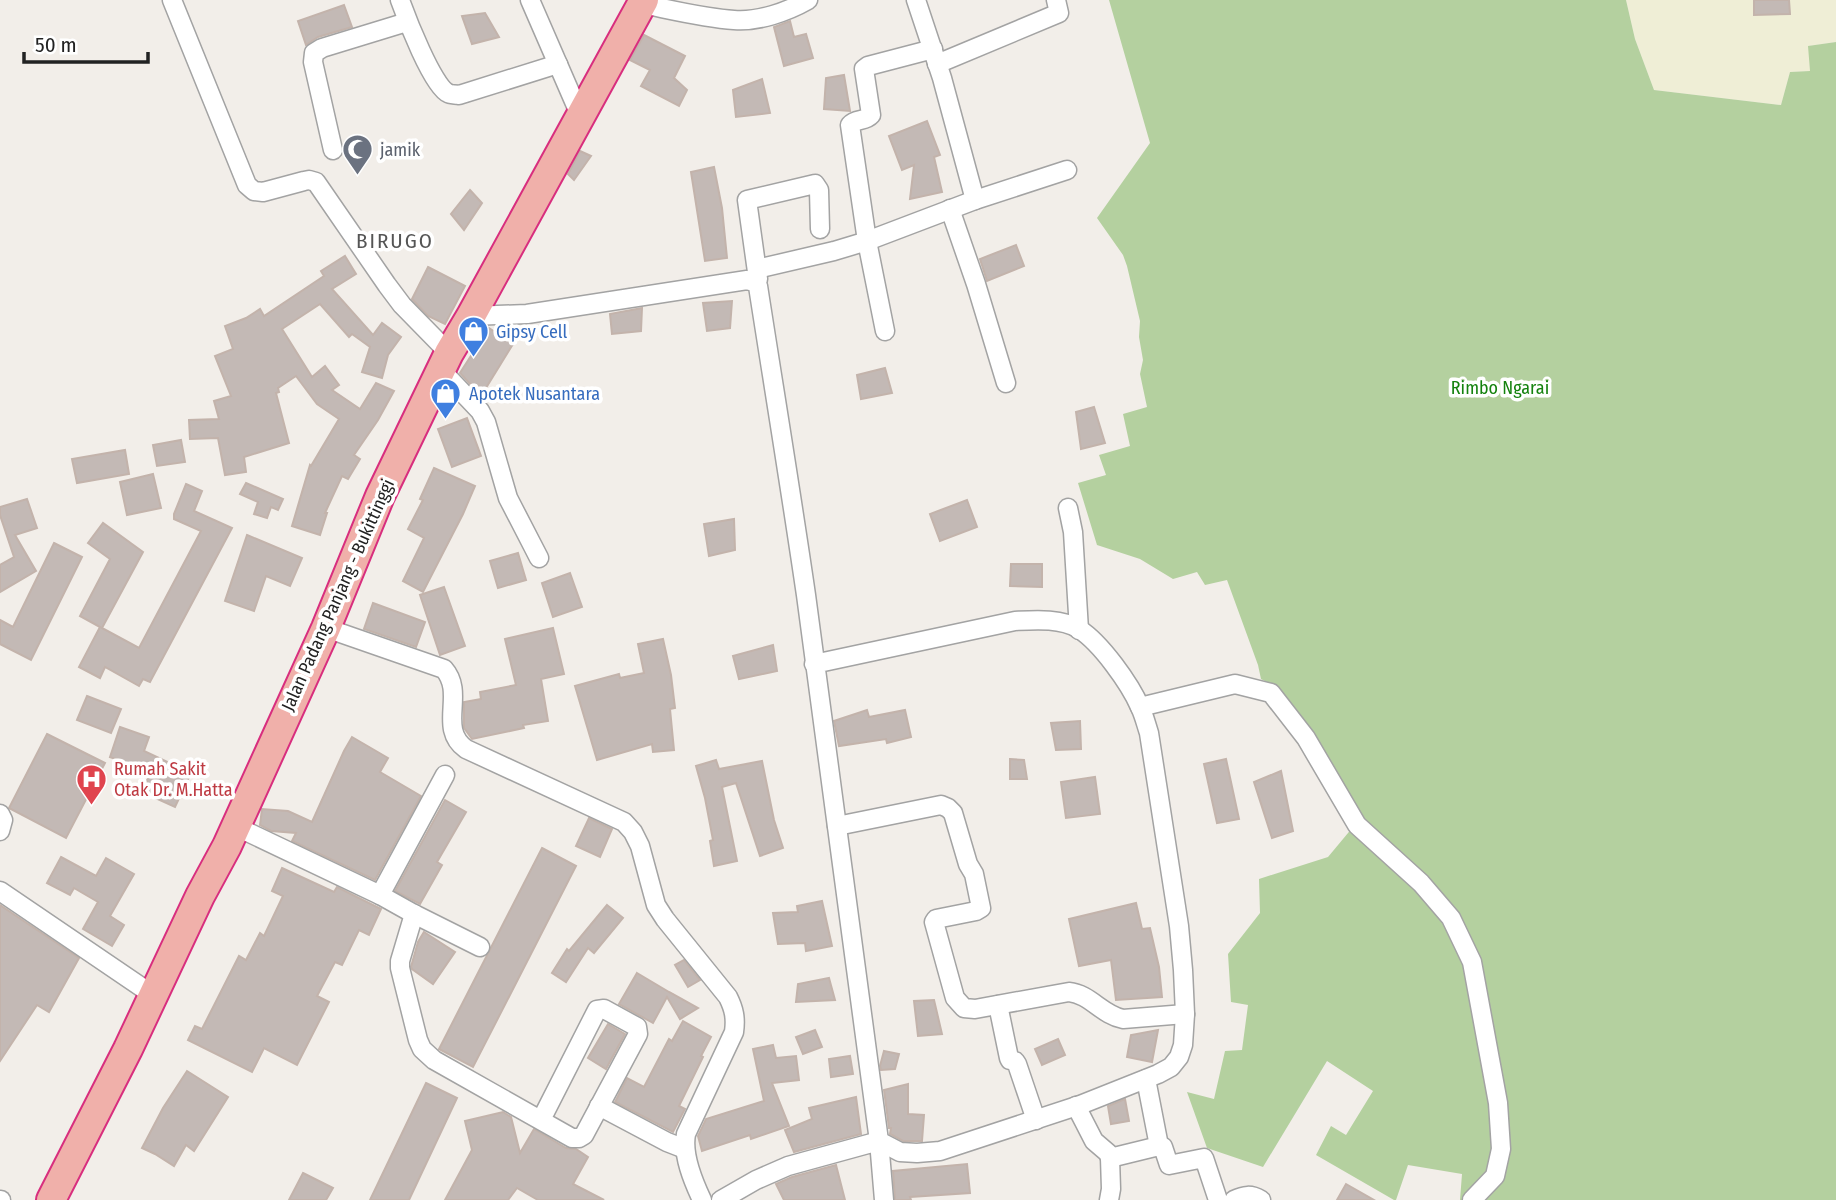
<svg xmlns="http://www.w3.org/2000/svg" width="1836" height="1200" font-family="'Fira Sans Condensed',sans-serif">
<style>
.farmland{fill:#efeed6}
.forest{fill:#b4d09f}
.building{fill:#c3b9b5;stroke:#c3b3ab;stroke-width:2}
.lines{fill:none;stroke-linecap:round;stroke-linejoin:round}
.minor-casing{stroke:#a3a3a3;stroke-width:21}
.trunk-casing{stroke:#d82e7e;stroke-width:32}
.minor{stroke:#fff;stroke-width:18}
.trunk{stroke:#f0b0aa;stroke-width:28}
.labels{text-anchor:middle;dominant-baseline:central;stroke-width:7;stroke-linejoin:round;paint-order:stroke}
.worship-label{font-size:18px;fill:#5b616d;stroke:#fff;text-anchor:start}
.shop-label{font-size:18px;fill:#366cbe;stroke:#fff;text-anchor:start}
.park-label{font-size:18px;fill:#14820e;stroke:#fff}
.street-label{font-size:18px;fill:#222;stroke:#fff}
.health-label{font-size:18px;fill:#be3a42;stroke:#fff;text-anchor:start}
.quarter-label{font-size:21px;letter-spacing:2px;fill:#555;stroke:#fff}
</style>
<rect width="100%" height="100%" fill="#f2eee9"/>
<path class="farmland" d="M1626,0H1836V42L1809,46L1810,71L1790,72L1781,105L1654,90L1635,39Z"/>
<path class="forest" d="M1109,0H1626L1635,39L1654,90L1781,105L1790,72L1810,71L1808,46L1836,42V1200H1460L1462,1174L1408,1165L1396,1200H1394L1316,1155L1331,1126L1346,1135L1373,1091L1327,1061L1263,1167L1207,1148L1187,1092L1214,1099L1225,1051L1242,1050L1248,1005L1231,1002L1228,954L1260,913L1259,879L1328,857L1353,827L1278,688L1261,679L1258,665L1227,580L1205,585L1197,572L1173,579L1140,559L1097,545L1078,483L1106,475L1099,455L1130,446L1123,414L1147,407L1140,374L1143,360L1139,337L1140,321L1127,266L1123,255L1097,218L1150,143Z"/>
<g class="building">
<path d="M1754,0H1789L1790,14L1754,15Z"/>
<path d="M344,5L352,27L318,37L306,45L298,21Z"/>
<path d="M485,13L499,37L472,44L462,16Z"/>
<path d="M790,21L794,37L806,34L813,58L784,66L774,27Z"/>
<path d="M644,35L685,56L674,78L687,90L679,106L641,86L650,70L630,60Z"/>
<path d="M844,75L850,111L824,109L826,78Z"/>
<path d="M762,79L770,113L736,117L733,90Z"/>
<path d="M927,121L940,155L934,157L942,192L910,199L914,165L902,170L889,136Z"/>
<path d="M580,151L591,156L574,180L568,174Z"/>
<path d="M714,167L722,208L727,258L705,261L691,172Z"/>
<path d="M470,190L482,203L464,230L451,214Z"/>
<path d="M1016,245L1024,266L987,281L980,259Z"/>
<path d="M345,256L356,274L332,289L373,335L382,323L401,337L388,355L382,378L362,372L370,347L352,334L349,337L320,304L282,329L312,377L325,366L339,385L332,390L360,409L376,383L394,391L378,420L354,455L360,459L348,479L342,476L325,513H327L320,535L292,526L310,465L311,466L339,419L317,404L296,376L278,388L279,392L276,393L289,443L244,457L246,472L225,475L218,438L190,439L189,420L219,419L214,401L231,396L215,356L233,349L225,326L246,318L260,309L264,316L324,276L321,271Z"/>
<path d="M428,267L465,286L445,324L428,316L412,299Z"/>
<path d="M732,301L730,328L707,331L703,303Z"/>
<path d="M642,308L641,331L612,334L610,314Z"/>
<path d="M489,328L513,344L481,396L460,373Z"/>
<path d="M885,368L892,393L861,399L857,375Z"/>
<path d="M1094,407L1105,443L1081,449L1076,412Z"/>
<path d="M467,418L481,456L452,467L438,429Z"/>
<path d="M181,440L185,462L157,466L153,445Z"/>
<path d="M125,450L129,474L77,483L72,459Z"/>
<path d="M434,468L475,486L463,514L423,592L403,581L424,538L408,529L423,500L420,499Z"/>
<path d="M153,474L161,508L127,515L120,482Z"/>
<path d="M246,483L283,499L278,510L271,507L267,518L254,514L258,502L240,494Z"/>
<path d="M186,484L202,491L194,511L232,528L150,682L143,679L139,686L105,667L100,678L79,667L100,627L80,616L110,559L88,543L103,523L143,552L102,628L139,648L201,531L174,519V514Z"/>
<path d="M27,499L37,528L15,535L36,571L0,592V565L14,557L0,515V507Z"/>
<path d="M967,500L977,527L940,541L930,514Z"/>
<path d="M734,519L735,550L709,556L704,524Z"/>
<path d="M247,535L302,558L290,586L266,576L254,611L225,601Z"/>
<path d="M54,543L82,557L31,660L0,644V620L13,627Z"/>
<path d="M518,553L526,580L498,588L490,561Z"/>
<path d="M1011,564H1042V587L1010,586Z"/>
<path d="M570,573L582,607L553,617L542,583Z"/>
<path d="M444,587L465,646L440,655L420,595Z"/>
<path d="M373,603L425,622L416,647L364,629Z"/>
<path d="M553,628L564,674L541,679L548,721L523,725L524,728L472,739L464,728V702L481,699L480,692L516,685L505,639Z"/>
<path d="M663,639L671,675L675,708L670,709L674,750L653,752L652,744L597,760L575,686L619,674L620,678L644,673L638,644Z"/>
<path d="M773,645L777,671L739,679L733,656Z"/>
<path d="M87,696L121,709L111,733L77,720Z"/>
<path d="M867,710L869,717L905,710L911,737L887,743L886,739L839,746L834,721Z"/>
<path d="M1080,721L1081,749L1056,750L1051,723Z"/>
<path d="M120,727L149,737L144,751L191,773L175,807L142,792L151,771L110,757Z"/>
<path d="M47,734L105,763L66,838L9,808Z"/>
<path d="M352,737L388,758L380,772L421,796L375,880L292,841L296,833L271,831L260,825L262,809L288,811L312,822L344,751Z"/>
<path d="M1010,759L1024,760L1027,779H1010Z"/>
<path d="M1226,759L1239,819L1217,823L1204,764Z"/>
<path d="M716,760L719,769L762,761L774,820L783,848L760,856L736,783L722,787L737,861L714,866L710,841L713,840L705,798L696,766Z"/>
<path d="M1281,771L1293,831L1272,838L1254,782Z"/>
<path d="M1095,777L1100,814L1066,818L1061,782Z"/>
<path d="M445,800L466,812L437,862L442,865L420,904L395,891Z"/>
<path d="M589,818L612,829L600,857L576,846Z"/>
<path d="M542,848L576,866L473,1067L439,1049Z"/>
<path d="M61,857L96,876L106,858L134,874L110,916L124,925L112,946L83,929L98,902L74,888L70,895L47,883Z"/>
<path d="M282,868L334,892L337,887L381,909L369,935L359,930L342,965L335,962L317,996L329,1002L297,1065L264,1048L252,1072L188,1040L195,1026L202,1029L239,956L246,960L260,933L264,936L283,896L272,891Z"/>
<path d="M822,901L832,946L806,951L805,943L778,944L773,913L798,912L797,906Z"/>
<path d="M1136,903L1142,929L1150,928L1159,967L1162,997L1116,1000L1111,960L1079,966L1069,919Z"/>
<path d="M0,905L79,958L49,1012L37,1005L0,1061Z"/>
<path d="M607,905L623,918L594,953L588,948L566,982L552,973L567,949L569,951Z"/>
<path d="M424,932L455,952L433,984L412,969L411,967L418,942Z"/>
<path d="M684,960L700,980L688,987L675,965Z"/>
<path d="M637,973L669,992L698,1008L680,1019L667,997L653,1023L619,1004Z"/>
<path d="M829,978L835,1000L796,1002L798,984Z"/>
<path d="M934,1000L942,1034L918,1036L914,1001Z"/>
<path d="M683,1021L711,1037L701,1056L703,1057L679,1106L685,1109L673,1132L615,1102L627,1078L644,1087L669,1039L672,1041Z"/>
<path d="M608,1024L625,1034L606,1069L588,1058Z"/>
<path d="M815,1030L822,1047L803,1054L796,1037Z"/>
<path d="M1158,1030L1152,1062L1127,1057L1131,1035Z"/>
<path d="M1058,1039L1065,1055L1042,1065L1035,1049Z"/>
<path d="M773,1045L776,1058L796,1056L799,1080L772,1083L789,1126L751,1139L750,1135L702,1151L698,1136L706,1119L764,1101L753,1049Z"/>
<path d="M884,1051L899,1054L895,1069L881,1070L880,1066Z"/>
<path d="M850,1056L853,1074L831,1077L829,1059Z"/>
<path d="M187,1071L228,1097L194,1151L186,1145L174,1166L155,1154L142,1148L163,1108Z"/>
<path d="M426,1083L457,1098L409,1200H370Z"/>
<path d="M908,1084V1114L924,1115L922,1141H903L890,1134L891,1128H889L884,1090Z"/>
<path d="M856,1097L861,1134L794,1152L785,1130L812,1119L809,1108Z"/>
<path d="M1125,1099L1129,1121L1111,1124L1108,1106Z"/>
<path d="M503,1112L511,1117L520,1153L534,1129L566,1148L576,1149L588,1157L573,1184L604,1200H538L517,1188L508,1200H445L472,1150L465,1121Z"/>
<path d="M967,1164L970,1193L910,1197L911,1200H895L893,1171Z"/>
<path d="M836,1165L845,1200H784L776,1184L792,1177Z"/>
<path d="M303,1173L333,1188L326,1200H289Z"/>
<path d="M1346,1184L1374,1200H1337Z"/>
</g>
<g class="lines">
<defs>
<g id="minor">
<path d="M172,0L247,185L254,191L263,192L304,181L309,180L316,182L387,285L402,305L449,353"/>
<path d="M400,0C406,17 433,87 448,93C451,95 455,94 459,95L558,64"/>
<path d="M530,0L580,115"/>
<path d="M642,4C672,10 704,18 734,20C758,22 787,12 808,0"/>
<path d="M937,64L1059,13L1056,0"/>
<path d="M333,150L313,62L314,53L322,48L407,22"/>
<path d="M975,200L1067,170"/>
<path d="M950,209L976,284L1006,383"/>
<path d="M757,269L834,251L867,241L975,200L942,78L916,0"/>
<path d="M758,279L747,200L815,184L819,190L820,229"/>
<path d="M471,316L527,314L747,280L754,282L758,286C774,389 791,492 806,595C831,777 854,959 879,1141L900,1152L917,1153L940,1151L1080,1105L1158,1074L1171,1067L1179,1057L1183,1045L1185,1014L1183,970L1179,926L1149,733C1146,724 1144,715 1140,707C1130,684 1101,643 1079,629C1061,618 1035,620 1015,621L814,664"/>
<path d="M885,331L867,241L850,125C856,118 865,122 871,115L864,69L868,66L933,49"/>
<path d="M441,370L480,411L486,422L508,498L539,558"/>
<path d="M1068,508L1073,532L1079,630"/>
<path d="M326,628L444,669C466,694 437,728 466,749L624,822L633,832L640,846L656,905L665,919L728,997C734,1009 736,1018 734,1032L686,1134C682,1155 693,1181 702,1200"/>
<path d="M1140,707L1235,684L1271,693L1306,738L1357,825L1421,883L1451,918L1472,962L1498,1103L1501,1149L1495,1176L1472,1200"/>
<path d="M0,814L3,820L0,831"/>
<path d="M235,826L380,895L414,914L480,947"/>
<path d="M837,826L941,805L948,808L953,813L968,864L974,874L981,908L976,911L936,919L934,922L955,998L964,1008L975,1009L1069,992C1090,994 1102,1015 1123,1019L1185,1014"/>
<path d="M0,891L153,995"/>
<path d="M380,895L445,775"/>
<path d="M414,914L400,961V968L418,1040L422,1049L434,1060L572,1138H579L584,1135L638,1034L637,1027L604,1009L597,1010L541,1120"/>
<path d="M998,1005L1009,1058L1010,1060L1015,1061L1017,1064L1036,1120"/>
<path d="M1146,1079L1159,1146"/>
<path d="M599,1106L667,1142L685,1149"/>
<path d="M1076,1106L1094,1141L1108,1153L1110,1158L1111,1189L1109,1200"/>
<path d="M1110,1158L1159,1146L1163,1147L1169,1165L1204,1158L1218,1200"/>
<path d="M0,1200H1"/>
<path d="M721,1200L756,1180L788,1166L879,1141L884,1200"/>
<path d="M1234,1200C1244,1195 1251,1194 1261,1200"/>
</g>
<path id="trunk" d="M51,1200L128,1049L200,896L227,846L326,628L380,496L449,353L471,316L644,0"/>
</defs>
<use href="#minor" class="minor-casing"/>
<use href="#trunk" class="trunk-casing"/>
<use href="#minor" class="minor"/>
<use href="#trunk" class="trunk"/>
</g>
<defs>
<symbol id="mosque-pin" viewBox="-11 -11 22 30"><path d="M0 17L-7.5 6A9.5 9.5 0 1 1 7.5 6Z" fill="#6b7280" stroke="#fff"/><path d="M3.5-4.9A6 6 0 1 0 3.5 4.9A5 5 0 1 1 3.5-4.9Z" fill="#fff"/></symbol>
<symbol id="shop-pin" viewBox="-11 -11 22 30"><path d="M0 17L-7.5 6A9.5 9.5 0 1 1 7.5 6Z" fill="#3f7fe0" stroke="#fff"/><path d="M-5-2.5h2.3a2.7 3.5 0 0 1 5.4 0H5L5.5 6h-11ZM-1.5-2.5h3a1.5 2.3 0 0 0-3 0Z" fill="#fff"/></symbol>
<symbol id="hospital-pin" viewBox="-11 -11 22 30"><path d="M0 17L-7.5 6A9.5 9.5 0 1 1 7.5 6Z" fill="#e0444e" stroke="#fff"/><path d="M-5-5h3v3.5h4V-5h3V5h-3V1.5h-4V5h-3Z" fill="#fff"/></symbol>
</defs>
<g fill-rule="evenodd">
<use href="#mosque-pin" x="340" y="132" width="35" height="47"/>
<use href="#shop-pin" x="456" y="314" width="35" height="47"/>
<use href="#shop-pin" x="428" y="376" width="35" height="47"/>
<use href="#hospital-pin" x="74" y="762" width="35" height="47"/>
</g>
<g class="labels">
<g class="worship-label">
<text x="380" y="150">jamik</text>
</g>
<g class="shop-label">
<text x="496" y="332">Gipsy Cell</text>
<text x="469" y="394">Apotek Nusantara</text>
</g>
<g class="park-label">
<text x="1500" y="388">Rimbo Ngarai</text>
</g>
<g class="street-label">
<text transform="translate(338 595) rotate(-66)">Jalan Padang Panjang - Bukittinggi</text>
</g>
<g class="health-label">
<text x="114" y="769">Rumah Sakit<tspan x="114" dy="21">Otak Dr. M.Hatta</tspan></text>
</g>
<g class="quarter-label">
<text x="395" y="241">BIRUGO</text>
</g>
</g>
<path d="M24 52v10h124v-10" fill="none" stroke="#222222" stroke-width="3.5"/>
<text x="35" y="52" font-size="21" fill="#222222" stroke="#ffffff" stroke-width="5" paint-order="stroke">50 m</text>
</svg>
